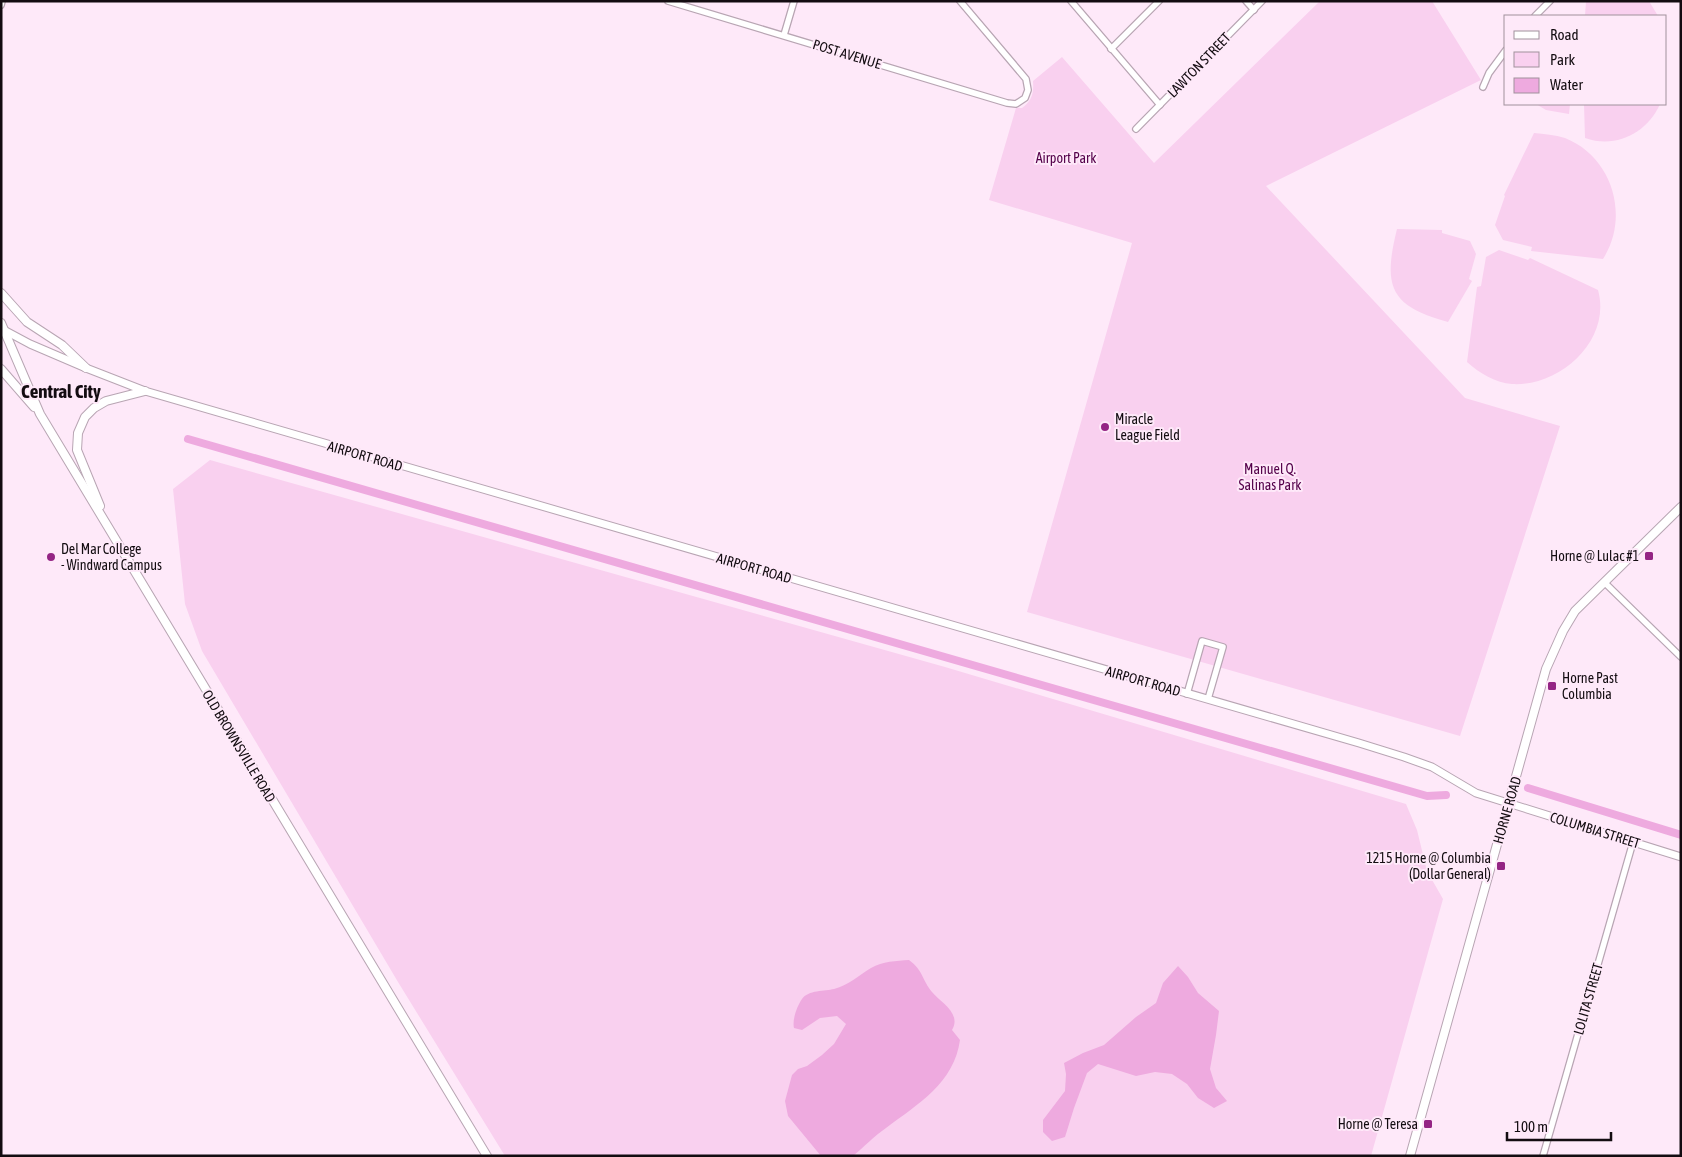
<svg xmlns="http://www.w3.org/2000/svg" width="1682" height="1157" font-family="'Asap Condensed',sans-serif">
<style>
.green{fill:#f9d0ef}
.water{fill:#eeaadf}
.lines{fill:none;stroke-linecap:round;stroke-linejoin:round}
.canal{stroke:#eeaadf;stroke-width:8}
.minor-casing{stroke:#b8a5b3;stroke-width:8}
.tertiary-casing{stroke:#b8a5b3;stroke-width:9}
.secondary-casing{stroke:#b8a5b3;stroke-width:10}
.minor{stroke:#fff;stroke-width:5.5}
.tertiary{stroke:#fff;stroke-width:7}
.secondary{stroke:#fff;stroke-width:8}
.poi-dot{fill:#942484;stroke:#fee9f9;stroke-width:2}
.labels{text-anchor:middle;dominant-baseline:central;stroke-width:4;stroke-linejoin:round;paint-order:stroke}
.street-label{font-size:14px;fill:#130c11;stroke:#fee9f9}
.park-label{font-size:14px;fill:#54004a;stroke:#fee9f9}
.poi-label{font-size:14px;fill:#130c11;stroke:#fee9f9;text-anchor:start}
.district-label{font-size:19px;font-weight:bold;fill:#130c11;stroke:#fee9f9}
</style>
<rect width="100%" height="100%" fill="#fee9f9"/>
<g class="green">
<path d="M1320,1H1432L1481,80L1266,186L1465,398L1560,426L1460,736L1027,612L1132,243L989,200L1016,108H1022C1032,101 1034,93 1033,81L1062,57L1154,163Z"/>
<path d="M1586,1H1649L1658,16H1585Z"/>
<path d="M1536,104H1570L1569,114L1546,110Z"/>
<path d="M1584,104H1660C1647,133 1616,149 1585,138Z"/>
<path d="M1534,133C1544,134 1555,135 1565,138C1613,157 1630,217 1603,259L1531,251L1532,247L1503,240L1495,225L1505,196L1504,195Z"/>
<path d="M1397,229L1442,230V233L1470,241L1476,254L1469,279L1472,281L1448,322C1389,306 1383,286 1397,229Z"/>
<path d="M1499,250L1528,260L1530,258L1598,290C1612,340 1560,387 1512,384C1496,383 1479,373 1467,362L1477,287L1481,286L1486,257Z"/>
<path d="M210,460L945,667L1406,804L1417,830L1427,871L1443,899L1371,1156H505L398,982L202,651L185,604L173,489Z"/>
</g>
<g class="water">
<path d="M909,960C923,970 922,980 932,992C940,1002 962,1013 952,1030L960,1040C954,1083 918,1104 886,1128C874,1136 864,1147 853,1156H821L788,1116L785,1101L792,1075L798,1069L807,1066L822,1055L834,1044L846,1024L837,1016L820,1018L802,1030L794,1028C792,1020 797,1006 802,999C808,990 825,991 834,989C849,985 859,975 871,968C883,961 896,961 909,960Z"/>
<path d="M1178,966L1188,977L1198,993L1219,1011L1216,1035L1210,1069L1216,1088L1227,1101L1214,1108L1198,1098L1187,1084L1172,1074L1155,1072L1136,1076L1098,1064L1087,1073L1074,1108L1065,1137L1052,1141L1043,1132V1120L1065,1091L1066,1074L1064,1063L1083,1053L1104,1045L1136,1017L1156,1003L1163,983Z"/>
</g>
<g class="lines">
<g class="canal">
<path d="M188,439L1427,796L1446,795"/>
<path d="M1528,788L1681,835"/>
</g>
<defs>
<g id="minor">
<path d="M668,1L1007,103L1016,104L1025,98L1028,90L1026,79L960,1"/>
<path d="M1071,1L1160,105"/>
<path d="M1246,1L1254,10"/>
<path d="M1,5L2,1"/>
<path d="M1535,16L1550,1"/>
<path d="M784,35L794,1"/>
<path d="M1111,49L1159,1"/>
<path d="M1483,87L1489,73L1506,50"/>
<path d="M1136,129L1262,1"/>
<path d="M1604,582L1681,657"/>
<path d="M1187,694L1202,641L1223,647L1208,699"/>
<path d="M1543,1156L1633,842"/>
</g>
<path id="tertiary" d="M2,329L30,344L86,368L145,391L1359,743L1404,757L1432,767L1476,793L1681,857"/>
<g id="secondary">
<path d="M1,293L27,322L62,345L86,368"/>
<path d="M1,323L40,414L487,1156"/>
<path d="M1,369L34,407"/>
<path d="M100,506L77,450L78,433L85,417L94,408L106,401L145,391"/>
<path d="M1410,1156L1546,669L1563,631L1575,611L1681,507"/>
</g>
</defs>
<use href="#minor" class="minor-casing"/>
<use href="#tertiary" class="tertiary-casing"/>
<use href="#secondary" class="secondary-casing"/>
<use href="#minor" class="minor"/>
<use href="#tertiary" class="tertiary"/>
<use href="#secondary" class="secondary"/>
</g>
<g class="poi-dot">
<circle cx="1105" cy="427" r="5"/>
<rect x="1644" y="551" width="10" height="10" rx="2.5"/>
<circle cx="51" cy="557" r="5"/>
<rect x="1547" y="681" width="10" height="10" rx="2.5"/>
<rect x="1496" y="861" width="10" height="10" rx="2.5"/>
<rect x="1423" y="1119" width="10" height="10" rx="2.5"/>
</g>
<g class="labels">
<g class="street-label">
<text transform="translate(847 54) rotate(17)">POST AVENUE</text>
<text transform="translate(1199 65) rotate(-46)">LAWTON STREET</text>
<text transform="translate(365 456) rotate(16)">AIRPORT ROAD</text>
<text transform="translate(754 568) rotate(16)">AIRPORT ROAD</text>
<text transform="translate(1143 681) rotate(16)">AIRPORT ROAD</text>
<text transform="translate(239 746) rotate(59)">OLD BROWNSVILLE ROAD</text>
<text transform="translate(1507 810) rotate(-74)">HORNE ROAD</text>
<text transform="translate(1595 830) rotate(17)">COLUMBIA STREET</text>
<text transform="translate(1588 999) rotate(-74)">LOLITA STREET</text>
</g>
<g class="park-label">
<text x="1066" y="158">Airport Park</text>
<text x="1270" y="469">Manuel Q.<tspan x="1270" dy="16">Salinas Park</tspan></text>
</g>
<g class="poi-label">
<text x="1115" y="419">Miracle<tspan x="1115" dy="16">League Field</tspan></text>
<text x="61" y="549">Del Mar College<tspan x="61" dy="16">- Windward Campus</tspan></text>
<text x="1639" y="556" text-anchor="end">Horne @ Lulac #1</text>
<text x="1562" y="678">Horne Past<tspan x="1562" dy="16">Columbia</tspan></text>
<text x="1491" y="858" text-anchor="end">1215 Horne @ Columbia<tspan x="1491" dy="16">(Dollar General)</tspan></text>
<text x="1418" y="1124" text-anchor="end">Horne @ Teresa</text>
</g>
<g class="district-label">
<text x="61" y="391">Central City</text>
</g>
</g>
<rect width="1682" height="1157" fill="none" stroke="#130c11" stroke-width="5"/>
<rect x="1504" y="15" width="162" height="90" fill="#fee9f9" stroke="#a0919c"/>
<rect x="1514" y="31" width="25" height="8" fill="#ffffff" stroke="#a0919c"/>
<text x="1550" y="40" font-size="15" fill="#130c11">Road</text>
<rect x="1514" y="52" width="25" height="15" fill="#f9d0ef" stroke="#a0919c"/>
<text x="1550" y="65" font-size="15" fill="#130c11">Park</text>
<rect x="1514" y="78" width="25" height="15" fill="#eeaadf" stroke="#a0919c"/>
<text x="1550" y="90" font-size="15" fill="#130c11">Water</text>
<path d="M1507 1132v8h104v-8" fill="none" stroke="#130c11" stroke-width="2.5"/>
<text x="1514" y="1132" font-size="15" fill="#130c11" stroke="#fee9f9" stroke-width="4" paint-order="stroke">100 m</text>
</svg>
